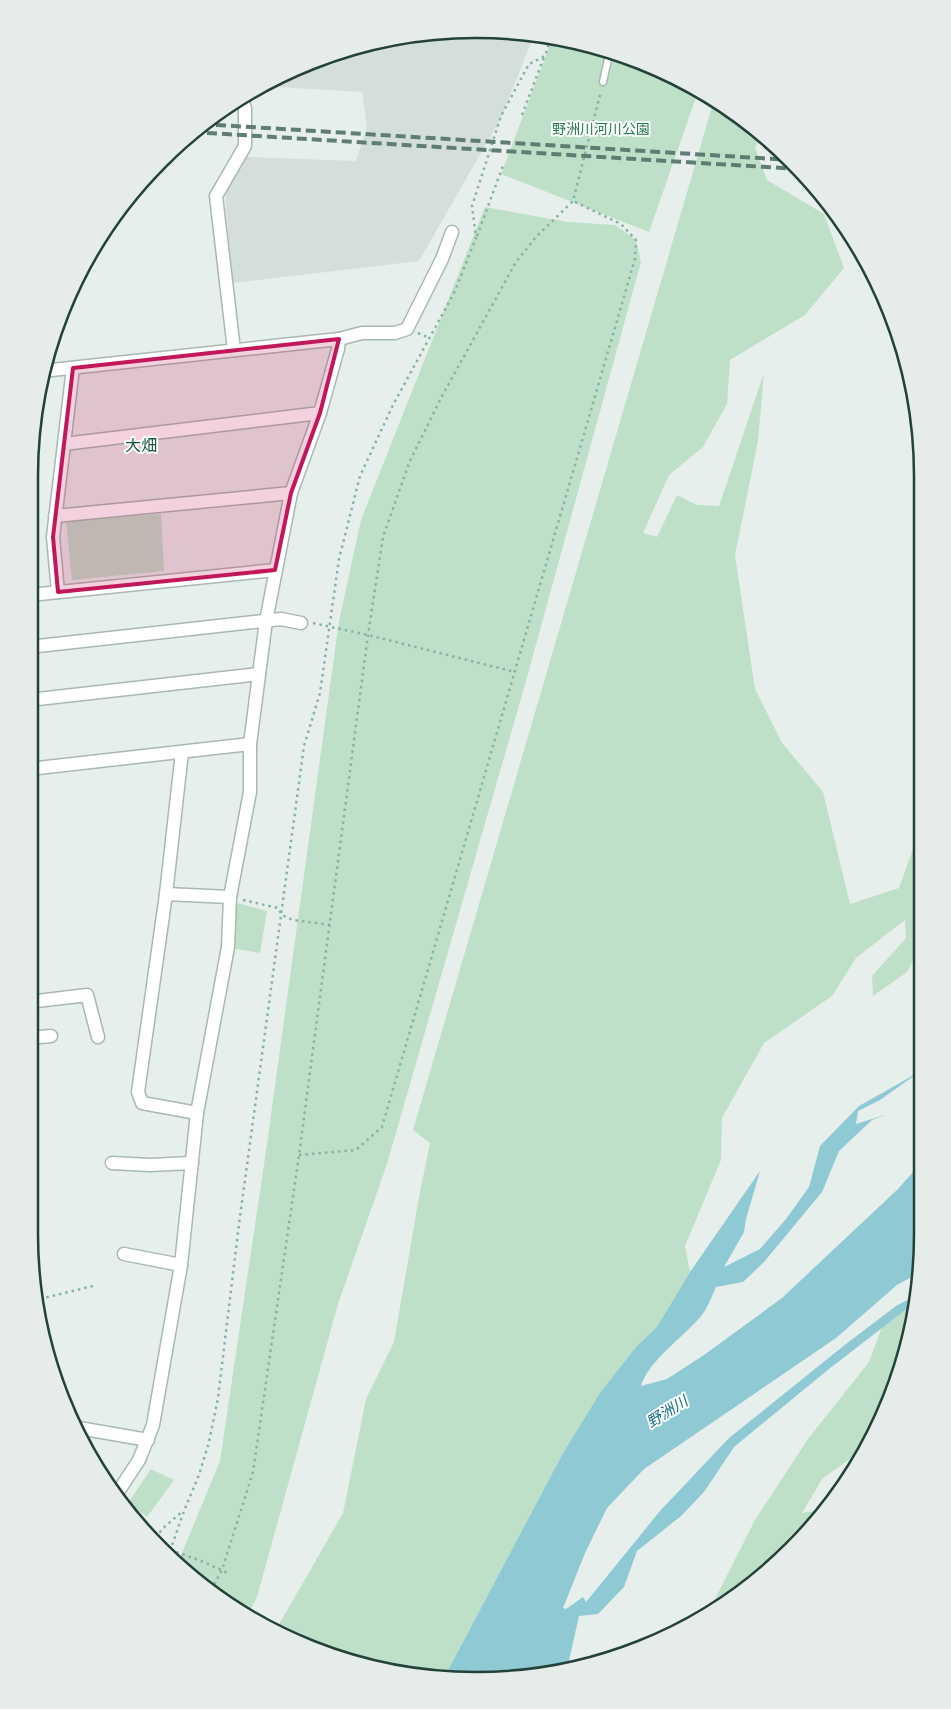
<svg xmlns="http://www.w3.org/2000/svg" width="951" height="1709" font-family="Overpass,'Noto Sans JP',sans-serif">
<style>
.built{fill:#d4dfda}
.green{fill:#bfe0c8}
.water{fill:#8ec9d4}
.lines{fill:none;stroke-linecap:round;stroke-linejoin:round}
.lane-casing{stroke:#a8b8b2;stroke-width:9}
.street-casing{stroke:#a8b8b2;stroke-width:15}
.path{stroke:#86b3a5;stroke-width:2.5;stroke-dasharray:2.5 4;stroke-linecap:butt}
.lane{stroke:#fff;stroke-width:6}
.street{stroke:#fff;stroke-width:12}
.rail{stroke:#5f7d75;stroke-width:4;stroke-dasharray:10 5;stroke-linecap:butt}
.marked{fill:#c2185b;fill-opacity:0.2;stroke:#c2185b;stroke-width:4;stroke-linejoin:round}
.labels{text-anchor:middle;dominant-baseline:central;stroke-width:4;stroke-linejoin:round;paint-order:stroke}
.park-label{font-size:14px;fill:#2d7a4b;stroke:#f7fbf9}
.water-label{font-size:15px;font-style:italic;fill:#1c6f80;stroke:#f7fbf9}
.quarter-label{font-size:16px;fill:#1f5548;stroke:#f7fbf9}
.rim{fill:none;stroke:#24423a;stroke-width:2.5}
</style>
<rect width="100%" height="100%" fill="#e6efeb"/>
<path class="built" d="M447,30L535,33L501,118L419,261L232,283L225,193L246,157L356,161L367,127L362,92L260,86L278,75L360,44Z"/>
<g class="green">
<path d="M553,37L619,53L699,89L649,232L501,174Z"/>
<path d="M714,100L761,136L755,148L767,180L824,214L844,268L805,315L730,360L727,404L703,447L669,475L643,533L657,537L677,495L697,505L719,506L764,373L758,441L735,555L755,689L782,743L823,792L850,904L899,888L920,829V948L907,972L873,996L872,976L906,938L905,920L856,958L832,996L764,1043L722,1118L721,1160L685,1246L690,1272L657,1328L636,1347L562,1455L446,1674L360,1665L277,1628L343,1513L366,1399L394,1342L419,1197L430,1143L413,1130Z"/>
<path d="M485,207L568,222L615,225L636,240L641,262L526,681L387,1164L338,1304L257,1597L248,1614L227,1605L179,1560L220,1461L267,1144L339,621L361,520Z"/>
<path d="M161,514L164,571L72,580L66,521Z"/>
<path d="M237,903L267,911L260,953L230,948Z"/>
<path d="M913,1304L899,1377L864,1452L854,1456L822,1479L802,1513L814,1511L821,1507L770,1570L712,1605L755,1520L808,1439L869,1362L882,1327Z"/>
<path d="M151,1469L174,1480L147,1517L128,1503Z"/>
</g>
<path class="water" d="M921,1071L880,1100L858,1111L856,1124L888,1114L872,1120L839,1151L822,1192L764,1262L743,1282L716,1287C712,1296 708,1307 702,1315C685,1336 648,1361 641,1386L667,1379L704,1355L782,1298L898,1189L921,1163V1262L919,1273L897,1285L836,1338L644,1469L607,1508L585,1553L563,1608L566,1609L583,1597L586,1602L660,1511L729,1438L846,1344L896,1306L915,1296L913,1304L829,1369L734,1447L704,1492L681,1516L637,1551L624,1587L598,1614L579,1616L568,1665L504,1679L446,1674L562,1455L600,1393L636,1347L657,1327L690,1272L760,1171L746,1219L744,1232L724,1267L760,1249L786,1219L809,1187L820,1146L859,1106Z"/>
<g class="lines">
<defs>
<path id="lane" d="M603,82L610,50"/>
<g id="street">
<path d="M234,350L216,196L245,146V109L242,97"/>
<path d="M42,371L339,339L362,333H395L407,329L442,259L452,232"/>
<path d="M64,444L320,413"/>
<path d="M55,516L291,493"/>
<path d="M58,592L53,537L73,368"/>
<path d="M30,595L275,570"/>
<path d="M29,647L281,619L301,623"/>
<path d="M29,700L259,674"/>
<path d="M182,752L166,894L138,1092L142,1103L197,1113"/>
<path d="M29,769L250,744"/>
<path d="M166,894L230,897"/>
<path d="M29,1002L87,995L98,1037"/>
<path d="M29,1038L51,1036"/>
<path d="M112,1163L150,1165L192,1163"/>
<path d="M124,1254L181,1265"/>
<path d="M79,1428L148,1440"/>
<path d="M116,1495L139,1460L153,1425L181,1265L197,1113L228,947L230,897L250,792V744L266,621L291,493L320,413L338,349L339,339"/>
</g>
</defs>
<use href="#lane" class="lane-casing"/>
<use href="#street" class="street-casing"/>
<g class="path">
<path d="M522,115L544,57"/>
<path d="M477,236L504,163"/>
<path d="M418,333L429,338"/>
<path d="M313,623L368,635L515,672"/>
<path d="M243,900L278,908L282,915L293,920L331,925"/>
<path d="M299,1155L356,1150L382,1127L635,259L636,240L621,224L573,201"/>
<path d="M40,1299L93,1286"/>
<path d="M156,1538L162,1529L183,1511"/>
<path d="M170,1550L199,1560L228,1573"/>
<path d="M170,1551L184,1511L199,1475L209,1442L218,1398L239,1224L304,746L320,693L339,559L360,476L393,405L455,291L476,238L472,206L501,116L529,64L545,56L551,37"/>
<path d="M211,1590L222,1570L253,1472L299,1155L368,635L383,537L409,463L442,396L516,262L536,237L573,201L601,91"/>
</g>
<use href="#lane" class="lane"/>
<use href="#street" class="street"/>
<g class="rail">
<path d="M201,124L791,160"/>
<path d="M192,132L799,169"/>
</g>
</g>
<path class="marked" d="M339,339L320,413L291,493L275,570L58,592L53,537L73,368Z"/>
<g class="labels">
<g class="park-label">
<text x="601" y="130">野洲川河川公園</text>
</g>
<g class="water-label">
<text transform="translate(668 1413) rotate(-32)">野洲川</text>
</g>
<g class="quarter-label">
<text x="141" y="447">大畑</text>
</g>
</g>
<path d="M0 0H951V1709H0ZM476 38H476A438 438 0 0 1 914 476V1234A438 438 0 0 1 476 1672H476A438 438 0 0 1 38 1234V476A438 438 0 0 1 476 38Z" fill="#e6ecea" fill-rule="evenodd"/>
<path class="rim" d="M476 38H476A438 438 0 0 1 914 476V1234A438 438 0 0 1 476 1672H476A438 438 0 0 1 38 1234V476A438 438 0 0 1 476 38Z"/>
</svg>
